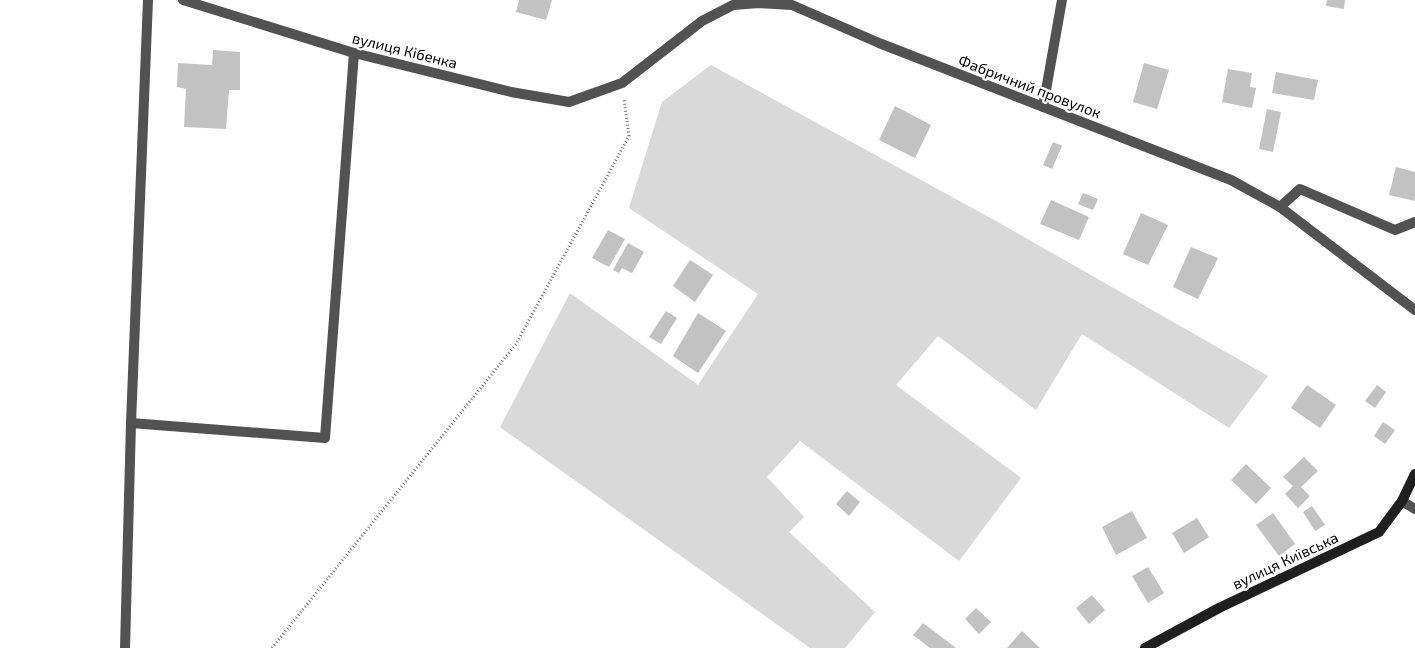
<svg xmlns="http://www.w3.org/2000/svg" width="1415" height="648" font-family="'Exo 2',sans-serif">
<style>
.green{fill:#d9d9d9}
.building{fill:#c2c2c2}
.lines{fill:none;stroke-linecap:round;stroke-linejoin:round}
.path{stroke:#747474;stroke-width:3;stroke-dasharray:1 2.5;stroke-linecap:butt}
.street{stroke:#525252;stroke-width:10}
.secondary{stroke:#1f1f1f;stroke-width:10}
.labels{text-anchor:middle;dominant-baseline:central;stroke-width:4.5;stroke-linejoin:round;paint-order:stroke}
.street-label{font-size:15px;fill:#000;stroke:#fff}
</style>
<rect width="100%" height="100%" fill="#fff"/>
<path class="green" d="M711,65L996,221L1268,376L1229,428L1082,334L1036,410L938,336L896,385L1021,478L959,561L800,441L767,477L804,517L789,532L875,612L845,648H810L500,427L570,293L698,385L758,294L629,208L662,102Z"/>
<g class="building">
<path d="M519,0H552L546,20L516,12Z"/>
<path d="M1327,0H1345L1344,9L1326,6Z"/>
<path d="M213,50L240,52V90H229L226,129L184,127L186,89L177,87L178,63L212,65Z"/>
<path d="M1144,63L1169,70L1157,109L1133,102Z"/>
<path d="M1228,69L1252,73L1250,87L1256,88L1252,108L1222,102Z"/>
<path d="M1276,72L1318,80L1314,100L1272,93Z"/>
<path d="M895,106L931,125L915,158L879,140Z"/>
<path d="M1267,109L1281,112L1273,152L1259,149Z"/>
<path d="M1053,142L1062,146L1052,169L1043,165Z"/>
<path d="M1396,167L1415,172V201L1389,195Z"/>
<path d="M1083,193L1098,199L1093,210L1078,204Z"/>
<path d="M1051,200L1089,217L1079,240L1040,224Z"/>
<path d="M1141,213L1168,225L1148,265L1123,254Z"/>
<path d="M608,230L625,239L609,267L592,258Z"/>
<path d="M628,243L644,252L632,273L622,268L619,273L613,270Z"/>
<path d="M1191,247L1218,258L1198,299L1173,287Z"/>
<path d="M690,260L713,275L695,302L673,286Z"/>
<path d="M666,311L677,318L661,344L649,337Z"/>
<path d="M698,313L726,331L698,373L673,356Z"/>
<path d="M1307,385L1336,405L1320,428L1291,408Z"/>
<path d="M1377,385L1386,392L1375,408L1365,401Z"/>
<path d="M1383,422L1395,430L1385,444L1374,436Z"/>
<path d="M1304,457L1318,471L1301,487L1310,496L1298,508L1285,494L1293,486L1283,477Z"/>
<path d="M1246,464L1271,488L1256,504L1231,480Z"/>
<path d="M847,491L860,502L849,516L836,504Z"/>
<path d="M1312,506L1325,525L1315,531L1303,512Z"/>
<path d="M1132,511L1147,538L1116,555L1102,527Z"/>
<path d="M1273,513L1295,544L1279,556L1256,525Z"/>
<path d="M1197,518L1209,537L1184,553L1172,533Z"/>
<path d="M1148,567L1164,593L1148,603L1132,576Z"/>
<path d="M1092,595L1105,610L1089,624L1076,608Z"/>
<path d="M976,608L991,622L979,634L965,619Z"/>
<path d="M923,623L956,648H930L913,635Z"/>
<path d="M1022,631L1040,648H1007Z"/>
</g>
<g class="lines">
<path class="path" d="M272,648L516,344L629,136L624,99"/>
<g class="street">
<path d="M183,0L354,53L511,92L569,102L622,83L702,21L733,5L759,3L792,5L879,43L1231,180L1280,207L1415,310"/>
<path d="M1043,107L1062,0"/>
<path d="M1280,207L1300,189L1395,230L1415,222"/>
<path d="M131,423L325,438L354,53"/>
<path d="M1402,501L1415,509"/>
<path d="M125,648L131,423L148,0"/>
</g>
<path class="secondary" d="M1145,648L1219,608L1379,532L1402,501L1415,474"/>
</g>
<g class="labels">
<g class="street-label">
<text transform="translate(405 50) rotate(14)">вулиця Кібенка</text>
<text transform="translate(1030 86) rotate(21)">Фабричний провулок</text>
<text transform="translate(1285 560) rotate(-25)">вулиця Київська</text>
</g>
</g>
</svg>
